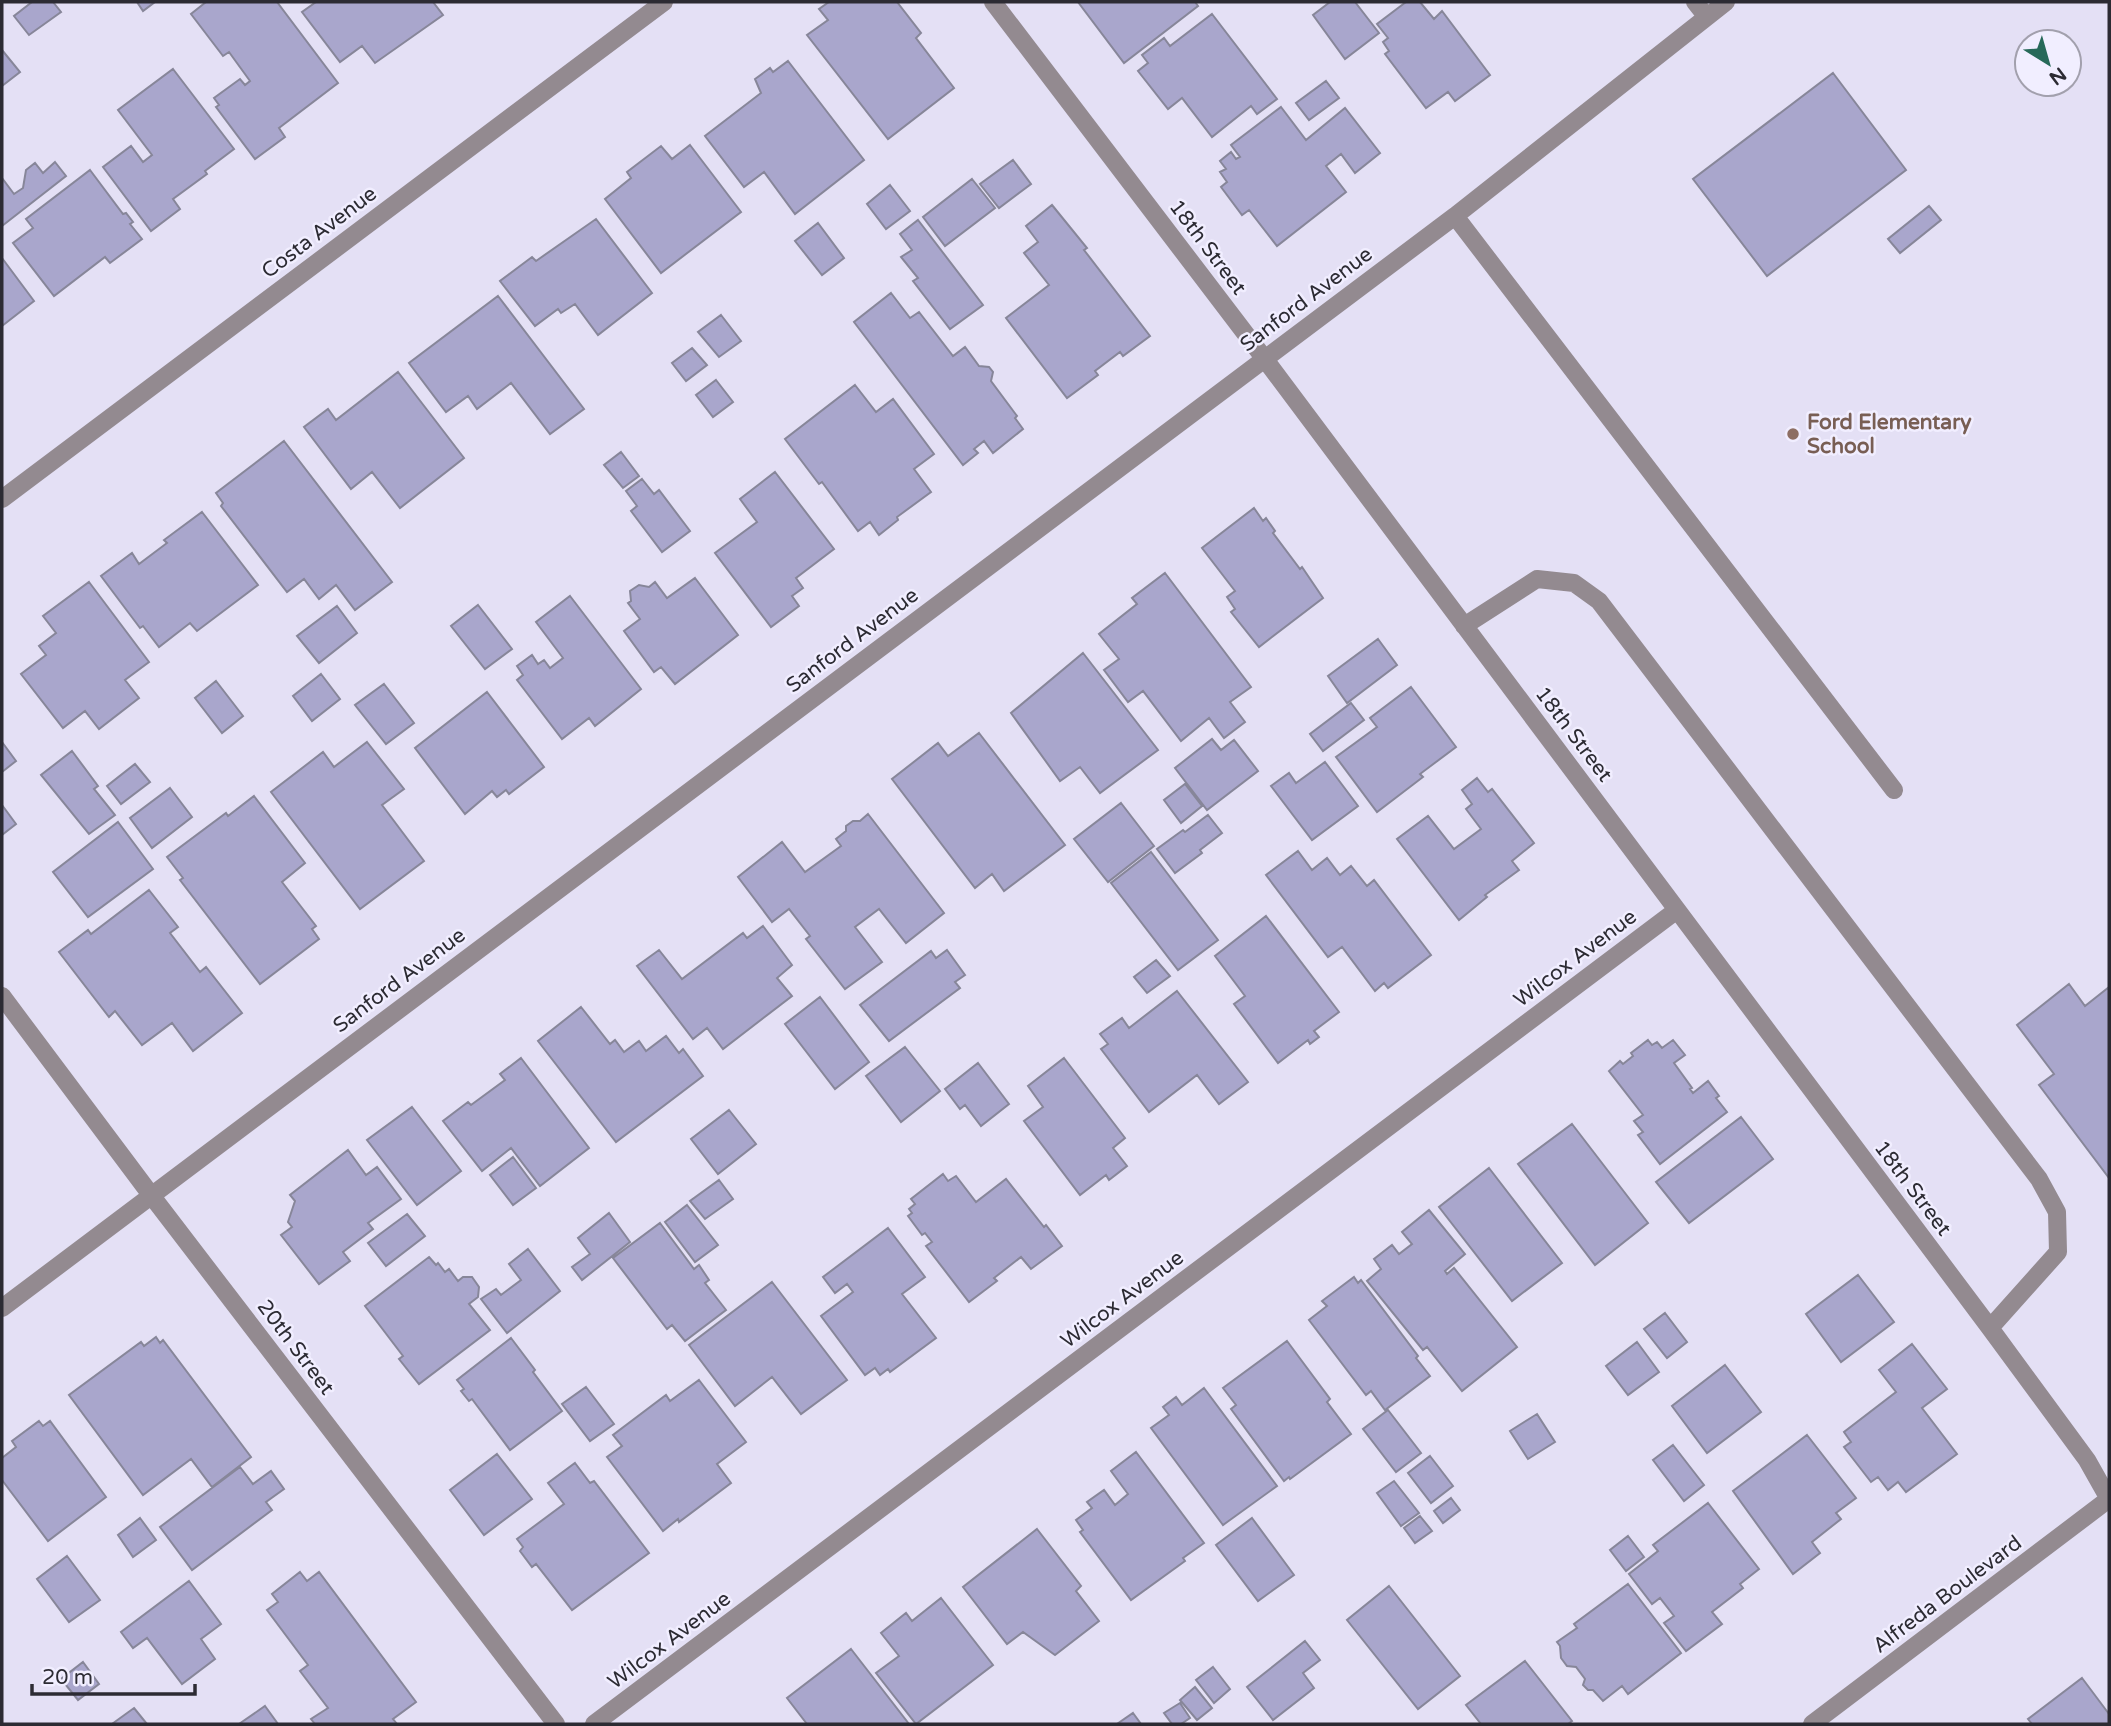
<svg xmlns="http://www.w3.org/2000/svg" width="2111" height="1726" font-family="'Varela Round',sans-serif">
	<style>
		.building { fill: #a9a6cc; stroke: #878699; stroke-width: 2 }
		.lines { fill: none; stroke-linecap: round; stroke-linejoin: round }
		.minor { stroke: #938a90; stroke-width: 18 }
		.education-dot { fill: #8d6e63; stroke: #f1eeff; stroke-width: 2.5 }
		.labels { text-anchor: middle; stroke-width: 5; stroke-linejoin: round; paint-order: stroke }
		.street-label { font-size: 21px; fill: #2c2b33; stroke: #f1eeff }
		.education-label { font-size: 21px; font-weight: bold; fill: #785e54; stroke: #f1eeff; text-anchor: start }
	</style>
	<rect width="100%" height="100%" fill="#e4e0f5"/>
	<!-- building -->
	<path class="building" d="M 32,2 L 53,2 L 61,12 L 29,35 L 14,16 Z
		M 137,2 L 155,2 L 143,11 Z
		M 206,2 L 277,2 L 338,83 L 279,128 L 285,137 L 255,159 L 216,107 L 219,105 L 214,98 L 240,79 L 245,85 L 250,81 L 229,52 L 223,56 L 191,14 Z
		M 316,2 L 433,2 L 443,15 L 375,63 L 362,46 L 340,62 L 302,12 Z
		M 829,2 L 897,2 L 921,33 L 916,38 L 954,88 L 888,139 L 807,35 L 828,20 L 819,9 Z
		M 1078,2 L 1195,2 L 1198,6 L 1124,63 Z
		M 1330,2 L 1355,2 L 1379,33 L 1345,59 L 1313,15 Z
		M 1406,2 L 1420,2 L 1434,19 L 1442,11 L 1490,75 L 1455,101 L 1448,92 L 1426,108 L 1385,54 L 1389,51 L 1383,42 L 1388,38 L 1377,24 Z
		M 1212,14 L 1277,99 L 1257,114 L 1251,106 L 1212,137 L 1182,98 L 1168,109 L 1138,71 L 1148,63 L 1142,55 L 1164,38 L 1170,46 Z
		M 2,50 L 20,72 L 2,86 Z
		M 788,61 L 864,160 L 795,214 L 764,172 L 744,187 L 705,136 L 761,93 L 755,79 L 770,68 L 773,72 Z
		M 173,69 L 234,149 L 205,171 L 207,174 L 173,199 L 180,209 L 151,231 L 103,167 L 131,146 L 143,162 L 152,155 L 118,110 Z
		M 1833,73 L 1906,170 L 1767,276 L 1693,179 Z
		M 1326,81 L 1339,98 L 1309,120 L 1296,103 Z
		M 1281,107 L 1306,140 L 1345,108 L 1380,153 L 1355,173 L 1341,154 L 1326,166 L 1346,192 L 1277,246 L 1249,210 L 1242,215 L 1221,187 L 1227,182 L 1220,172 L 1226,169 L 1220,161 L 1231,152 L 1236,159 L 1240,157 L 1231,145 Z
		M 690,145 L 741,212 L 661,273 L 605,199 L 631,178 L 627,172 L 661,146 L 672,159 Z
		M 1013,160 L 1031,184 L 999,208 L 980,184 Z
		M 55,162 L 66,176 L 2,226 L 2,178 L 14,194 L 23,188 L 26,170 L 35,163 L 43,173 Z
		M 90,170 L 123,214 L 126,213 L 133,222 L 130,224 L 142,239 L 110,263 L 105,257 L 54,296 L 13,243 L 33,228 L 26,219 Z
		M 972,179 L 995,208 L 945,246 L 923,217 Z
		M 890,185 L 910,211 L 886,229 L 867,204 Z
		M 1052,205 L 1087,248 L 1084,250 L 1150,336 L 1123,356 L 1120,352 L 1095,371 L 1098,375 L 1067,398 L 1006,318 L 1049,285 L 1024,253 L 1038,242 L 1026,226 Z
		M 1929,206 L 1941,220 L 1900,253 L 1888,239 Z
		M 596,219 L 652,293 L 598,335 L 575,304 L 561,313 L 558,309 L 535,326 L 500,281 L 532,257 L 536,261 Z
		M 918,220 L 983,305 L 950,329 L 913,281 L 918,278 L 901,257 L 912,250 L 900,234 Z
		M 818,223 L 844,258 L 822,275 L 795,241 Z
		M 2,258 L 34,301 L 2,326 Z
		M 891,293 L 910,318 L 919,312 L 953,356 L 965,347 L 979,366 L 989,367 L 993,372 L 991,381 L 1017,416 L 1015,418 L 1023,429 L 993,453 L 984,441 L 974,449 L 978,453 L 963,465 L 854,322 Z
		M 498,296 L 584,409 L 550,434 L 511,383 L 477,409 L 468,396 L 446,412 L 409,363 Z
		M 721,315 L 741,341 L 719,357 L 698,332 Z
		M 692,348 L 707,365 L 686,381 L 672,363 Z
		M 398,372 L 464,458 L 400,508 L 372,472 L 351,489 L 304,427 L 328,409 L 336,420 Z
		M 716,380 L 733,402 L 713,417 L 696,395 Z
		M 855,385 L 876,412 L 893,399 L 934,454 L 914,469 L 931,492 L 897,517 L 898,520 L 879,535 L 870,522 L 858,531 L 822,482 L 819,484 L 785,439 Z
		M 284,441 L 392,582 L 355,610 L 336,585 L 319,599 L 304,579 L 287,592 L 221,506 L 223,503 L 216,493 Z
		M 621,452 L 639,476 L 623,488 L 604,465 Z
		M 775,472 L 834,549 L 796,578 L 803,588 L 792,596 L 799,606 L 771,627 L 715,553 L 757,522 L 740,499 Z
		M 642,479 L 654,494 L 659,490 L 690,531 L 662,552 L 631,511 L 637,506 L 626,491 Z
		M 1254,508 L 1263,521 L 1266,518 L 1275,531 L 1273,533 L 1300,569 L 1302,567 L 1323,598 L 1259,647 L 1231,612 L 1235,609 L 1227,597 L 1235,591 L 1202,548 Z
		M 202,512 L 258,585 L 197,631 L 190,623 L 159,647 L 143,626 L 140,628 L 101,576 L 132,553 L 139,564 L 167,543 L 164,540 Z
		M 1165,573 L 1251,687 L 1230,702 L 1245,722 L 1224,738 L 1209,718 L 1181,741 L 1143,691 L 1128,702 L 1104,670 L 1119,659 L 1099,634 L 1137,604 L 1132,598 Z
		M 695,578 L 738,635 L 675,684 L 661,667 L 654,672 L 624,631 L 640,619 L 628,603 L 631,601 L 630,591 L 639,585 L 649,587 L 655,582 L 667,598 Z
		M 89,582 L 149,662 L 125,680 L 139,698 L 99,729 L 85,711 L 63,728 L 21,674 L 46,655 L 39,646 L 56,633 L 43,616 Z
		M 570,596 L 641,689 L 595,726 L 589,718 L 562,739 L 517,680 L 523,675 L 517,666 L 532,655 L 538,664 L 544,660 L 550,668 L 563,658 L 536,622 Z
		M 478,605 L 512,649 L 485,669 L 451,626 Z
		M 337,606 L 357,633 L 319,663 L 297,636 Z
		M 1378,639 L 1397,665 L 1347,703 L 1328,676 Z
		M 1083,653 L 1158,750 L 1100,793 L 1080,767 L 1060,781 L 1011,713 Z
		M 321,674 L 340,699 L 312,721 L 293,696 Z
		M 216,681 L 243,716 L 222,733 L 195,698 Z
		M 384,684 L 414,723 L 386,744 L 355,705 Z
		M 1411,687 L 1456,747 L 1420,774 L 1423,777 L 1377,812 L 1336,757 L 1377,727 L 1370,718 Z
		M 487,692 L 544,767 L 509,794 L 506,790 L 497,797 L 492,791 L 465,814 L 415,748 Z
		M 1351,703 L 1364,720 L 1323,751 L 1310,734 Z
		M 979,733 L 1065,845 L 1004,891 L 992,874 L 975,888 L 892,779 L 938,743 L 948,756 Z
		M 1212,739 L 1221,750 L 1234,740 L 1258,771 L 1207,810 L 1175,768 Z
		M 2,742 L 16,761 L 2,772 Z
		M 367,742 L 404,789 L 382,805 L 424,861 L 360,909 L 271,792 L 323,752 L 334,767 Z
		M 72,751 L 98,786 L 94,789 L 115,815 L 89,834 L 41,775 Z
		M 1325,762 L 1358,806 L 1312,840 L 1271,786 L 1289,773 L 1296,783 Z
		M 135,764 L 150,782 L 121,804 L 107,786 Z
		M 1477,778 L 1488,792 L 1492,789 L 1534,843 L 1512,861 L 1519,870 L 1485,895 L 1487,897 L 1459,920 L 1397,839 L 1428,816 L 1454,849 L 1481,829 L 1466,809 L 1472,804 L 1462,790 Z
		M 1185,784 L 1202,806 L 1181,823 L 1164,800 Z
		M 170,788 L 192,817 L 152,848 L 130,818 Z
		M 254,796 L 305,863 L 282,882 L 316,926 L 312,929 L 319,939 L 260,984 L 180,880 L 183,878 L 167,857 L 226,813 L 228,816 Z
		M 1121,803 L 1154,846 L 1108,882 L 1074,839 Z
		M 2,805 L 16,824 L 2,835 Z
		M 868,814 L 944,913 L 906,943 L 879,909 L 855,927 L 882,962 L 845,989 L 806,939 L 810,936 L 789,909 L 772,922 L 738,877 L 782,842 L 805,872 L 841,846 L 836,839 L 846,831 L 846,826 L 853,821 L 860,821 Z
		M 1208,815 L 1222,833 L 1200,850 L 1202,853 L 1175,873 L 1157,849 L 1183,830 L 1185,832 Z
		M 118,822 L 153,869 L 88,917 L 53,872 Z
		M 1298,851 L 1312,870 L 1327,858 L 1340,875 L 1351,866 L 1367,886 L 1374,880 L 1431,955 L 1388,988 L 1384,983 L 1375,991 L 1342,947 L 1328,957 L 1266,875 Z
		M 1151,852 L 1218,940 L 1178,970 L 1111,883 Z
		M 149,890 L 178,927 L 170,933 L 200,972 L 206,967 L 242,1013 L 193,1051 L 172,1023 L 142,1045 L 115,1011 L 109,1017 L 59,952 L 88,930 L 91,934 Z
		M 1266,916 L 1339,1012 L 1314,1031 L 1319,1037 L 1310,1044 L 1308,1040 L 1278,1063 L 1234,1004 L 1245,996 L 1215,956 Z
		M 763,926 L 792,965 L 777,978 L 792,996 L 723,1049 L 707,1028 L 693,1039 L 637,966 L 659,950 L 682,979 L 743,933 L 747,938 Z
		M 947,950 L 965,975 L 955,982 L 960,988 L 889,1041 L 860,1005 L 931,951 L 936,958 Z
		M 1156,960 L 1170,976 L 1147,993 L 1134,977 Z
		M 2069,984 L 2085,1006 L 2109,987 L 2109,1178 L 2039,1085 L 2054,1074 L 2017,1025 Z
		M 1177,991 L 1248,1082 L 1219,1104 L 1197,1075 L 1149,1112 L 1101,1049 L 1108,1044 L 1100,1034 L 1122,1018 L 1129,1028 Z
		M 820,997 L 869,1062 L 835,1089 L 785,1024 Z
		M 581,1007 L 610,1044 L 615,1040 L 624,1052 L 639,1041 L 646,1051 L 666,1036 L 679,1053 L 683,1049 L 703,1076 L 616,1142 L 538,1041 Z
		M 1648,1040 L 1652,1045 L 1657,1042 L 1662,1048 L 1673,1040 L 1685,1055 L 1674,1063 L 1692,1088 L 1690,1089 L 1693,1093 L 1708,1081 L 1719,1096 L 1716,1098 L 1727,1112 L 1660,1164 L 1638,1135 L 1643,1132 L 1634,1121 L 1643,1115 L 1609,1071 L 1620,1061 L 1623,1064 L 1633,1056 L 1631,1053 Z
		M 905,1047 L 940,1091 L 901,1122 L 866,1076 Z
		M 521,1058 L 589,1148 L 540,1186 L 511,1148 L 482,1171 L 443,1121 L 468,1102 L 471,1105 L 505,1080 L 500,1074 Z
		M 1064,1058 L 1125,1138 L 1113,1148 L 1127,1166 L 1109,1180 L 1106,1175 L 1080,1195 L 1024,1121 L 1043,1107 L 1028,1086 Z
		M 978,1063 L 1009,1104 L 981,1126 L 965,1105 L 960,1109 L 945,1089 Z
		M 412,1107 L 461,1171 L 417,1205 L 367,1140 Z
		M 729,1110 L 756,1144 L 718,1174 L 691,1139 Z
		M 1741,1117 L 1773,1159 L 1689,1223 L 1656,1182 Z
		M 1572,1124 L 1648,1223 L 1595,1265 L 1518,1164 Z
		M 348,1150 L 366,1175 L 377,1167 L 401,1199 L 368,1223 L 373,1229 L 343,1252 L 350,1261 L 319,1284 L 281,1235 L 292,1227 L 288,1222 L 295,1201 L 290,1195 Z
		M 513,1157 L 536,1188 L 513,1205 L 490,1175 Z
		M 1489,1168 L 1562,1263 L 1512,1301 L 1439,1207 Z
		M 943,1174 L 948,1181 L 956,1176 L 976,1202 L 1006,1179 L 1044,1227 L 1046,1225 L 1062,1246 L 1031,1269 L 1021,1257 L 994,1278 L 997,1281 L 969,1302 L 926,1246 L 932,1242 L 925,1233 L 922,1235 L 908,1216 L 912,1213 L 909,1209 L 915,1204 L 911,1199 Z
		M 719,1180 L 733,1199 L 705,1219 L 690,1201 Z
		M 687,1205 L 718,1245 L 695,1262 L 665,1222 Z
		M 1429,1210 L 1465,1254 L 1445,1271 L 1447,1274 L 1454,1268 L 1517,1347 L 1462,1391 L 1427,1347 L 1423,1350 L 1367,1281 L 1381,1269 L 1374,1259 L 1392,1245 L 1399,1254 L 1412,1244 L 1402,1232 Z
		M 609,1213 L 630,1242 L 582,1280 L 572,1267 L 590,1254 L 578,1238 Z
		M 407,1214 L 425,1236 L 386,1266 L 368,1243 Z
		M 660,1223 L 694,1269 L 699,1265 L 709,1280 L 705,1283 L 726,1310 L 685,1341 L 672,1325 L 667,1329 L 613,1258 Z
		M 888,1228 L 925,1277 L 902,1294 L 936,1338 L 890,1372 L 888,1369 L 880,1375 L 875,1368 L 865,1375 L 821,1316 L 853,1292 L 847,1284 L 835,1293 L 823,1277 Z
		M 528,1249 L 560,1291 L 507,1333 L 481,1299 L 496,1289 L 501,1295 L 521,1280 L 509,1264 Z
		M 429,1257 L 436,1265 L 438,1263 L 445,1272 L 449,1269 L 458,1281 L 463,1277 L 472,1277 L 479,1287 L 478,1297 L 469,1304 L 490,1330 L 419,1384 L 399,1359 L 403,1356 L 365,1306 Z
		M 1858,1275 L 1894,1322 L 1841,1362 L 1806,1314 Z
		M 1354,1277 L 1358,1283 L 1361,1280 L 1418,1356 L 1416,1358 L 1430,1376 L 1385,1410 L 1371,1391 L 1366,1395 L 1309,1320 L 1327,1306 L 1322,1301 Z
		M 772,1282 L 847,1380 L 801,1414 L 772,1377 L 735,1406 L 689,1345 Z
		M 1665,1313 L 1687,1342 L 1667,1358 L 1644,1329 Z
		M 156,1337 L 160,1343 L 163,1340 L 251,1457 L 212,1487 L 191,1459 L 143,1495 L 69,1395 L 141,1342 L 144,1346 Z
		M 511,1338 L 535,1370 L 533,1372 L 562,1411 L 510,1450 L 472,1399 L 469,1401 L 461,1391 L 464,1389 L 457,1380 Z
		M 1287,1341 L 1330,1399 L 1327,1402 L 1351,1434 L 1290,1479 L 1289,1477 L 1284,1481 L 1231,1409 L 1236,1405 L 1223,1388 Z
		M 1637,1342 L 1659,1372 L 1628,1395 L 1606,1366 Z
		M 1912,1344 L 1947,1389 L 1922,1408 L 1957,1454 L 1906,1492 L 1898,1482 L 1888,1490 L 1878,1477 L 1871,1482 L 1844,1447 L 1851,1442 L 1844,1432 L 1896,1392 L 1879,1370 Z
		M 1725,1365 L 1761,1412 L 1707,1453 L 1672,1406 Z
		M 699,1380 L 746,1442 L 717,1464 L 731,1483 L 679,1522 L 678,1519 L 663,1531 L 607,1457 L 622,1446 L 613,1435 L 666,1395 L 670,1401 Z
		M 586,1387 L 614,1424 L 590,1441 L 562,1404 Z
		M 1204,1388 L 1277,1486 L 1223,1525 L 1151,1428 L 1169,1415 L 1163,1407 L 1176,1397 L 1182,1405 Z
		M 1388,1410 L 1421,1453 L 1396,1472 L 1363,1429 Z
		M 1537,1414 L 1555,1442 L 1528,1459 L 1510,1431 Z
		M 39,1421 L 43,1426 L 50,1421 L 106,1497 L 48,1541 L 2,1480 L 2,1458 L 16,1447 L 12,1441 Z
		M 1807,1435 L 1856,1498 L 1836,1513 L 1841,1519 L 1812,1542 L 1820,1553 L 1793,1574 L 1733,1491 Z
		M 1673,1445 L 1704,1485 L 1684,1501 L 1653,1460 Z
		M 1136,1452 L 1204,1543 L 1183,1558 L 1185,1561 L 1131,1600 L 1080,1532 L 1083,1530 L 1076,1520 L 1092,1508 L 1087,1502 L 1104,1490 L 1115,1505 L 1128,1494 L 1111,1471 Z
		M 497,1454 L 532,1499 L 484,1535 L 450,1490 Z
		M 1430,1456 L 1453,1486 L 1431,1503 L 1408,1473 Z
		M 575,1463 L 590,1483 L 594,1481 L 649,1553 L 572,1610 L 536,1564 L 532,1567 L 520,1551 L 523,1547 L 517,1539 L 564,1504 L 548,1483 Z
		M 240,1467 L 253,1484 L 271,1471 L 284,1489 L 266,1502 L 272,1510 L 192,1570 L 160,1527 Z
		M 1394,1481 L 1419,1513 L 1401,1526 L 1377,1493 Z
		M 1451,1498 L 1460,1510 L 1443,1523 L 1434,1511 Z
		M 1708,1503 L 1759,1569 L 1740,1584 L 1743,1588 L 1712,1612 L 1722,1624 L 1686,1651 L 1664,1623 L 1674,1616 L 1660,1598 L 1652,1604 L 1629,1574 L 1658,1551 L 1653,1545 Z
		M 1420,1516 L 1432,1531 L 1415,1543 L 1404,1528 Z
		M 140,1518 L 156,1540 L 133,1557 L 118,1535 Z
		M 1252,1518 L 1294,1575 L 1258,1601 L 1216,1545 Z
		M 1037,1529 L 1081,1586 L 1076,1591 L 1099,1621 L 1055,1655 L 1023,1632 L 1007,1644 L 963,1587 Z
		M 1628,1536 L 1644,1557 L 1626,1571 L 1610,1550 Z
		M 67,1556 L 100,1600 L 69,1622 L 37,1579 Z
		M 300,1572 L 307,1581 L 319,1572 L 416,1702 L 393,1719 L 397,1724 L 315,1724 L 311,1719 L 328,1708 L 300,1671 L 308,1665 L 267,1610 L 278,1602 L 272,1594 Z
		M 189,1581 L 221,1624 L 201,1639 L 215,1659 L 182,1684 L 147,1638 L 133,1648 L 121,1632 Z
		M 1628,1584 L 1681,1653 L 1628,1694 L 1622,1686 L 1603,1701 L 1593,1690 L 1588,1690 L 1583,1685 L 1585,1679 L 1576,1667 L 1567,1666 L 1561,1658 L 1560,1646 L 1557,1642 L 1577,1628 L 1574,1624 Z
		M 1389,1586 L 1460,1676 L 1418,1709 L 1347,1620 Z
		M 941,1598 L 993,1665 L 916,1724 L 876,1673 L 899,1656 L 881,1633 L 906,1613 L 912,1621 Z
		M 1305,1641 L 1320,1660 L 1303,1673 L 1314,1688 L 1273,1720 L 1247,1687 Z
		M 851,1649 L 909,1724 L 807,1724 L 787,1698 Z
		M 1525,1661 L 1572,1721 L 1568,1724 L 1481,1724 L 1466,1705 Z
		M 83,1662 L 99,1684 L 78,1700 L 61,1679 Z
		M 1213,1667 L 1230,1689 L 1214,1703 L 1196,1680 Z
		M 2082,1678 L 2109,1714 L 2109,1724 L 2032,1724 L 2028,1719 Z
		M 1195,1687 L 1212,1708 L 1197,1720 L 1180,1700 Z
		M 1180,1703 L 1190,1718 L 1181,1724 L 1172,1724 L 1164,1713 Z
		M 265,1706 L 278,1724 L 239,1724 Z
		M 134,1708 L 147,1724 L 112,1724 Z
		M 1133,1713 L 1141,1724 L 1117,1724 Z"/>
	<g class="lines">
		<!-- minor -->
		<path class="minor" d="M 993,2 L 1264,358 L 1990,1328 L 2087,1460 L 2109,1499 L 1812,1724
			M 1695,2 L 1706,16
			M 1455,216 L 1894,790
			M 2,499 L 664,2
			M 1464,626 L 1537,579 L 1574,583 L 1599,601 L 2039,1179 L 2057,1212 L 2058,1252 L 1990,1328
			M 2,996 L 151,1195 L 556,1724
			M 2,1308 L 1455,216 L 1726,2
			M 594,1724 L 1677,910"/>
	</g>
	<!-- markers -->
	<circle class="education-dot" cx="1793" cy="434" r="7"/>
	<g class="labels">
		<!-- street labels -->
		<g class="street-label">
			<text transform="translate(319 232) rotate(-37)" y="7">Costa Avenue</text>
			<text transform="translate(1208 247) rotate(53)" y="7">18th Street</text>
			<text transform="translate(1306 299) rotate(-37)" y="7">Sanford Avenue</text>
			<text transform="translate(852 640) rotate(-37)" y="7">Sanford Avenue</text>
			<text transform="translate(1574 734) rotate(53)" y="7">18th Street</text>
			<text transform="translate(1575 958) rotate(-37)" y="7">Wilcox Avenue</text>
			<text transform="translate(399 980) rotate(-37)" y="7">Sanford Avenue</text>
			<text transform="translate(1913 1188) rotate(53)" y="7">18th Street</text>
			<text transform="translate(1122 1299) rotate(-37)" y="7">Wilcox Avenue</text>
			<text transform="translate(296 1347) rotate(53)" y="7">20th Street</text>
			<text transform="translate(1947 1594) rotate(-37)" y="7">Alfreda Boulevard</text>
			<text transform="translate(669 1640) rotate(-37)" y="7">Wilcox Avenue</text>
		</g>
		<!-- education labels -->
		<g class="education-label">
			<text x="1807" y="429">Ford Elementary<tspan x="1807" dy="24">School</tspan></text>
		</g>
	</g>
	<!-- border -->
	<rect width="2111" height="1726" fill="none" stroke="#2c2b33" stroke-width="7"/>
	<!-- north arrow -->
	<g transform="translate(2048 63) rotate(143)"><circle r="33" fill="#f1eeff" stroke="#a2a0ad" stroke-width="2"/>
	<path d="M0-5L12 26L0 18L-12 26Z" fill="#276959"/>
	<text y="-10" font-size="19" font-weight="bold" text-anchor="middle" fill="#2c2b33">N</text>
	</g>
	<!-- scale -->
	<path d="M32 1684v10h163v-10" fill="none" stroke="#2c2b33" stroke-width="3.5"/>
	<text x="42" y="1684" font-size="21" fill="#2c2b33" stroke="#f1eeff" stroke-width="5" paint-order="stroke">20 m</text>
</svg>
